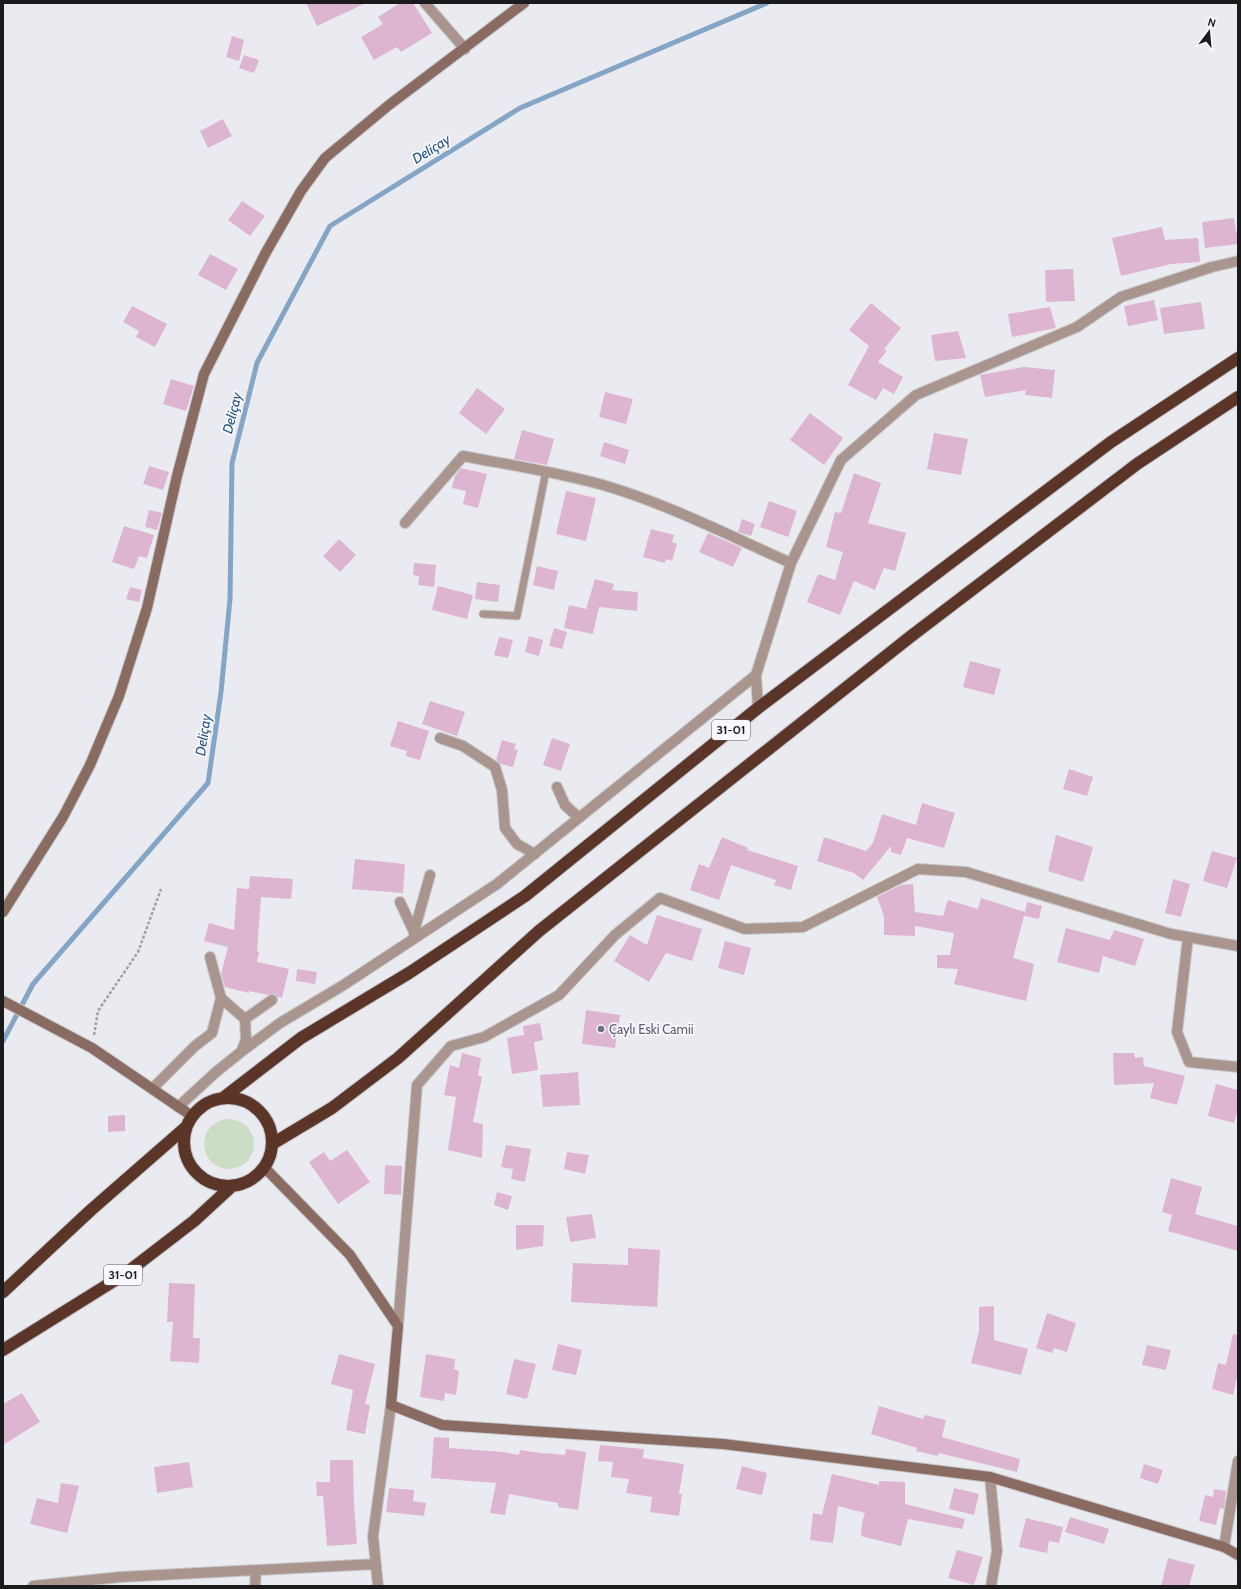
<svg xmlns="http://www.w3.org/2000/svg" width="1241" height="1589" font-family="Cabin,sans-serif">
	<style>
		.green { fill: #ccddc5 }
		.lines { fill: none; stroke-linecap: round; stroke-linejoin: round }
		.stream { stroke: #85a5c6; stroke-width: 5 }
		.building { fill: #ddb5d1 }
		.lane-casing { stroke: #c5c6ca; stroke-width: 9 }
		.street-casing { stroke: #c5c6ca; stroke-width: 12 }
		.secondary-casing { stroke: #c5c6ca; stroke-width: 12 }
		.highway-casing { stroke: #c5c6ca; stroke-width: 14 }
		.path { stroke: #9fa0a4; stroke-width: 2.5; stroke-dasharray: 3 2; stroke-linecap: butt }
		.lane { stroke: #aa958e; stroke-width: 7 }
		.street { stroke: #aa958e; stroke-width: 10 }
		.secondary { stroke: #896b62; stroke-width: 10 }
		.highway { stroke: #5c3529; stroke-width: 12 }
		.worship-dot { fill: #6b7280; stroke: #f8f8fe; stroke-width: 1.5 }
		.labels { text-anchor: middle; stroke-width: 3.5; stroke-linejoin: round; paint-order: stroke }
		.shield { fill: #f8f8fe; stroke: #5d5d60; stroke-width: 1 }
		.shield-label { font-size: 12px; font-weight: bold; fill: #1b1b1d }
		.worship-label { font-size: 13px; fill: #5b616d; stroke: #f8f8fe; text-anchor: start }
		.water-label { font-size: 14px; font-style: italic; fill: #235480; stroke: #f8f8fe }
	</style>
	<rect width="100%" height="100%" fill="#eaebf0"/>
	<!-- green -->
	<path class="green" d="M204 1144a25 25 0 1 1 50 0a25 25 0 1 1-50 0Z"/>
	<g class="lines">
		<!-- stream -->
		<path class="stream" d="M 3,1041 L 33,984 L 208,783 L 221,692 L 230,599 L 232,463 L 257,363 L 330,226 L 520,108 L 767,3"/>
	</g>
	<!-- building -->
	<path class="building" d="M 306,3 L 366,3 L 317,26 Z
		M 400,3 L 413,3 L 432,33 L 401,52 L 397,47 L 374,60 L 361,37 L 383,24 L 378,17 Z
		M 232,36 L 244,40 L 239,61 L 226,57 Z
		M 244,55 L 259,60 L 254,73 L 239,68 Z
		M 223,119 L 232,136 L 208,148 L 200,131 Z
		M 242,201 L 265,216 L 250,236 L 228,220 Z
		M 1234,218 L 1236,232 L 1238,232 L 1238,244 L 1205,248 L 1202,222 Z
		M 1162,227 L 1165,240 L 1198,238 L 1200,262 L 1171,264 L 1121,276 L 1112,238 Z
		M 210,254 L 238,269 L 226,290 L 198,275 Z
		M 1073,269 L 1075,301 L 1046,302 L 1045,270 Z
		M 1154,300 L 1158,320 L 1128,326 L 1124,306 Z
		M 1201,302 L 1205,329 L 1164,334 L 1160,308 Z
		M 871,303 L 901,328 L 884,349 L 887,351 L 878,362 L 903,377 L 894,394 L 883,388 L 876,400 L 848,385 L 869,346 L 849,330 Z
		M 132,306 L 167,324 L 155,347 L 136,337 L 139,331 L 123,322 Z
		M 1050,307 L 1056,328 L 1012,337 L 1008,314 Z
		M 958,331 L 966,358 L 935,361 L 931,335 Z
		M 1024,367 L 1055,370 L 1052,398 L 1025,395 L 1026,390 L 985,397 L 980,375 Z
		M 171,379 L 194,386 L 186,411 L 163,404 Z
		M 477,388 L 505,409 L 486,434 L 459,413 Z
		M 605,392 L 633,399 L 626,424 L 599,417 Z
		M 810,413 L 843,438 L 824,465 L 790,440 Z
		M 522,430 L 554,439 L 547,465 L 514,459 Z
		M 934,433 L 968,439 L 961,475 L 927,469 Z
		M 604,442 L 629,450 L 625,464 L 600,456 Z
		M 149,466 L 169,472 L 163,490 L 143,484 Z
		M 461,468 L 487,474 L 478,508 L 463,504 L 466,491 L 452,488 L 455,476 Z
		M 854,473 L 881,483 L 868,523 L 906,533 L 895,571 L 884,568 L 875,590 L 854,581 L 840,615 L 807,602 L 818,574 L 835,580 L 843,552 L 826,547 L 835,512 L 841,513 Z
		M 566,491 L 596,498 L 586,541 L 556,534 Z
		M 769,501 L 797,511 L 788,537 L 760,527 Z
		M 149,510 L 162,513 L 157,530 L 145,527 Z
		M 742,519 L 755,524 L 751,536 L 738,532 Z
		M 124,526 L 154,535 L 147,558 L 139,556 L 134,569 L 112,562 Z
		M 651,529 L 674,535 L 672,542 L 677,544 L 672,561 L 666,559 L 665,563 L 643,557 Z
		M 708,533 L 742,548 L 733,567 L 699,552 Z
		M 339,539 L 356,555 L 340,572 L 323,556 Z
		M 414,563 L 436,565 L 434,587 L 418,585 L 419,576 L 413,575 Z
		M 537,566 L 558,571 L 554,590 L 533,585 Z
		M 595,579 L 614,584 L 612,590 L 638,592 L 637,611 L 599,607 L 593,634 L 564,628 L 569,605 L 586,609 Z
		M 477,582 L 500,585 L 498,602 L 475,599 Z
		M 438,586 L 473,595 L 467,619 L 432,610 Z
		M 130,587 L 142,590 L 139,602 L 126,599 Z
		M 554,628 L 567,632 L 562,649 L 549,646 Z
		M 529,636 L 543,640 L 539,656 L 525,652 Z
		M 499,637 L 513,640 L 508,658 L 494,655 Z
		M 970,661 L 1001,669 L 994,695 L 963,687 Z
		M 430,701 L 465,712 L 457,736 L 422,724 Z
		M 398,721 L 429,731 L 420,760 L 406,756 L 407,751 L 390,746 Z
		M 552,738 L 570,744 L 561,771 L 543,765 Z
		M 502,740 L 516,744 L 514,749 L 518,750 L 513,767 L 501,764 L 496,760 Z
		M 1069,769 L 1093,777 L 1087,796 L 1063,789 Z
		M 922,803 L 955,813 L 944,848 L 907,838 L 901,855 L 891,852 L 891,846 L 863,880 L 854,873 L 817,861 L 824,837 L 866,851 L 873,843 L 882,814 L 916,825 Z
		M 1056,835 L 1093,847 L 1083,882 L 1048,871 Z
		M 722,837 L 748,848 L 747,850 L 798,866 L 791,890 L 774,885 L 776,880 L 731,865 L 719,900 L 690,890 L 699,864 L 709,868 Z
		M 1212,851 L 1237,858 L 1227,888 L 1203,881 Z
		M 355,859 L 405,864 L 403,893 L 352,889 Z
		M 250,876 L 293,879 L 291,899 L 261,897 L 257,951 L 259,952 L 257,962 L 289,969 L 282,998 L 278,997 L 274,994 L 268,995 L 249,991 L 249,993 L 225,987 L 221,974 L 228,947 L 204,941 L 209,923 L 234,930 L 237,888 L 249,889 Z
		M 1173,879 L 1190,884 L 1181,917 L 1165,913 Z
		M 913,884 L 915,912 L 943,916 L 948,900 L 978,909 L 981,898 L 1025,912 L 1027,902 L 1042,906 L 1039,919 L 1024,916 L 1013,958 L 1034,964 L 1026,1001 L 954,984 L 958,969 L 937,968 L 937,955 L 950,955 L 954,933 L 915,926 L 915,936 L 884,935 L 884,916 L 877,897 L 901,885 Z
		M 657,915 L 702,929 L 692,961 L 666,953 L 649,982 L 614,961 L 630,935 L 647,945 Z
		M 1066,928 L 1110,940 L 1114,930 L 1144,939 L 1135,966 L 1103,956 L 1099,973 L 1057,962 Z
		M 725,941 L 751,948 L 744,975 L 718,968 Z
		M 297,969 L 317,972 L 315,984 L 296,981 Z
		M 586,1010 L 620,1015 L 615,1048 L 582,1044 Z
		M 540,1023 L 543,1040 L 534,1042 L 538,1070 L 512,1074 L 507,1038 L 524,1035 L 523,1026 Z
		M 462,1053 L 481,1058 L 478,1075 L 482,1077 L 473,1122 L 483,1124 L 482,1158 L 448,1150 L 456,1097 L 444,1095 L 450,1065 L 459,1068 Z
		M 1113,1053 L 1134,1053 L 1135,1058 L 1143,1057 L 1144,1066 L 1185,1076 L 1177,1105 L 1150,1098 L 1154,1083 L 1114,1085 Z
		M 578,1072 L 580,1105 L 543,1107 L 540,1075 Z
		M 1216,1084 L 1238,1090 L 1238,1108 L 1234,1123 L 1208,1116 Z
		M 125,1115 L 125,1131 L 108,1132 L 108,1116 Z
		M 506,1145 L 531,1149 L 525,1182 L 511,1179 L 513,1169 L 501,1167 Z
		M 347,1150 L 370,1182 L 338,1204 L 309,1162 L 324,1152 L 330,1161 Z
		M 567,1152 L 589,1155 L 585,1174 L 564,1169 Z
		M 385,1165 L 402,1166 L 401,1195 L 384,1194 Z
		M 1171,1178 L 1202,1187 L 1195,1214 L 1238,1226 L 1238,1251 L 1168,1231 L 1172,1215 L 1162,1212 Z
		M 497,1192 L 512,1196 L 508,1210 L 494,1205 Z
		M 592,1214 L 596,1238 L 570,1242 L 566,1217 Z
		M 516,1225 L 544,1225 L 543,1246 L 516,1250 Z
		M 628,1248 L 660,1250 L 657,1307 L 571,1302 L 573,1263 L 628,1265 Z
		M 169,1283 L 195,1284 L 193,1338 L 200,1338 L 199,1363 L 170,1361 L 173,1322 L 167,1322 Z
		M 994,1306 L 994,1340 L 1028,1349 L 1021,1375 L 971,1363 L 979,1331 L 979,1307 Z
		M 1047,1313 L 1076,1323 L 1067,1352 L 1054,1348 L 1052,1353 L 1036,1348 Z
		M 1233,1334 L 1238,1335 L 1238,1373 L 1233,1395 L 1212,1389 L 1218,1363 L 1226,1365 Z
		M 558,1344 L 582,1350 L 576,1375 L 552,1370 Z
		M 1147,1345 L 1171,1350 L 1166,1370 L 1142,1365 Z
		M 339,1354 L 375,1364 L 365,1404 L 370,1405 L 365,1434 L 346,1430 L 353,1390 L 331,1384 Z
		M 426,1354 L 455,1359 L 454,1369 L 459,1371 L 456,1395 L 445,1393 L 444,1401 L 420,1397 Z
		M 514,1359 L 536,1364 L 527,1399 L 506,1394 Z
		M 22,1393 L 40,1422 L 3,1445 L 3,1404 Z
		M 879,1406 L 923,1419 L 924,1415 L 946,1420 L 942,1437 L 1020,1459 L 1017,1472 L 939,1453 L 938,1456 L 916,1451 L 917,1448 L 871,1434 Z
		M 434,1437 L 449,1438 L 449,1448 L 503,1452 L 519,1455 L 520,1450 L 547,1454 L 547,1453 L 565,1455 L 566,1449 L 586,1452 L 578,1510 L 558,1507 L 558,1503 L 509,1494 L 505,1515 L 490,1513 L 496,1483 L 431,1478 Z
		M 600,1445 L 644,1449 L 643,1458 L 684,1464 L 679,1494 L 682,1494 L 679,1516 L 650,1512 L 652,1497 L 626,1493 L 629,1479 L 611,1477 L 613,1462 L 598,1461 Z
		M 330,1460 L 353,1460 L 354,1504 L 357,1544 L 327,1546 L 323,1496 L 317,1496 L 316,1482 L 330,1482 Z
		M 189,1462 L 193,1487 L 157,1493 L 154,1467 Z
		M 1144,1464 L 1163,1470 L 1158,1484 L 1140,1478 Z
		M 742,1466 L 767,1473 L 762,1495 L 736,1489 Z
		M 832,1474 L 879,1485 L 879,1481 L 905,1482 L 905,1504 L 965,1519 L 962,1529 L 908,1519 L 901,1546 L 861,1536 L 862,1522 L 865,1513 L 838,1506 L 833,1543 L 810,1540 L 813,1513 L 822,1515 Z
		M 61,1483 L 79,1486 L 67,1533 L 30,1524 L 37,1498 L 58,1503 Z
		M 389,1488 L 414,1490 L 413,1501 L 426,1503 L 424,1516 L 386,1512 Z
		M 954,1488 L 979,1494 L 974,1515 L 949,1509 Z
		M 1214,1489 L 1226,1491 L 1224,1509 L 1220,1508 L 1216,1525 L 1199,1521 L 1205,1495 L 1213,1497 Z
		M 1070,1517 L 1109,1529 L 1104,1544 L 1065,1532 Z
		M 1026,1518 L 1063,1527 L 1059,1543 L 1049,1541 L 1047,1553 L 1019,1547 Z
		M 957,1550 L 983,1557 L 974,1585 L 948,1578 Z
		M 1168,1558 L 1195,1565 L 1189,1586 L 1161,1586 Z"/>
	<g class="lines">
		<!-- lane casing -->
		<g class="lane-casing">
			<path id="lane" d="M 483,614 L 517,616 L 546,471"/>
		</g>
		<!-- street casing -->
		<g class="street-casing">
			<path id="street" d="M 425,3 L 465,49
				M 405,523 L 463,456 C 510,465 557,472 603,485 C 668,504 730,536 791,563
				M 758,708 L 756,675 L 791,563 L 841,460 L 916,395 L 1077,327 L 1121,297 L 1212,267 L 1238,261
				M 440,738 L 463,746 L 495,767 L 502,790 L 505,828 L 517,844 L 535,854
				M 557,787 L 565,805 L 579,818
				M 400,902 L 414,932
				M 1188,937 L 1177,1032 L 1189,1062 L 1238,1067
				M 414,939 L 414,932 L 430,875
				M 221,998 L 245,1019 L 272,1000
				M 241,1052 L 280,1023 L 342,986 L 497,884 L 756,675
				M 152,1089 L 195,1046 L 212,1033 L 221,998 L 210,957
				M 178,1107 L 216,1072 L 241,1052 L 246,1040 L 245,1019
				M 398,1326 L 417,1085 L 451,1046 L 484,1037 L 559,995 L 615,935 L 660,898 L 745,929 L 803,927 L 918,869 L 966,872 L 1171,934 L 1238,946
				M 990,1477 L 997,1551 L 991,1586
				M 1224,1547 L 1238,1461
				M 33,1586 L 120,1577 L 376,1564
				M 255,1586 L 256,1570
				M 378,1586 L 373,1536 L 391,1405"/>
		</g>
		<!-- secondary casing -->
		<g class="secondary-casing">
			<path id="secondary" d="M 3,912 L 63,817 L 90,765 L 119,696 L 147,608 L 177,476 L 204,374 L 265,254 L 301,191 L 325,158 L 389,105 L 524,3
				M 3,1001 L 92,1048 L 192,1116
				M 264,1167 L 350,1255 L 398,1326 L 391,1405 L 442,1425 L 723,1444 L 990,1477 L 1224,1547 L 1238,1555"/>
		</g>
		<!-- highway casing -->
		<g class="highway-casing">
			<path id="highway" d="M 223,1098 L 301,1038 L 409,973 L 525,896 L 758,708 L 896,604 L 1111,442 L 1238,358
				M184 1142a44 44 0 1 1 88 0a44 44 0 1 1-88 0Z
				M 272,1144 L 332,1108 L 398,1058 L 539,931 L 910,637 L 1137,464 L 1238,397
				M 3,1292 L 91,1210 L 186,1127
				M 3,1350 L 125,1274 L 194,1221 L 232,1186"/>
		</g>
		<!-- path -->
		<path class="path" d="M 94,1035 L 98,1011 L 138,952 L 161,889"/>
		<!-- lane -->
		<use href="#lane" class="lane"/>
		<!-- street -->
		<use href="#street" class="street"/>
		<!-- secondary -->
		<use href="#secondary" class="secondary"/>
		<!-- highway -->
		<use href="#highway" class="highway"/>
	</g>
	<!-- markers -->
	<circle class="worship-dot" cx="601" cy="1029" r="4"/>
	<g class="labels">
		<!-- shield labels -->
		<g class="shield">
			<rect x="712" y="720" width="38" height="20" rx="3"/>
			<rect x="104" y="1265" width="38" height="20" rx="3"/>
		</g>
		<g class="shield-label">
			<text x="731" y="734">31-01</text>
			<text x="123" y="1279">31-01</text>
		</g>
		<!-- worship labels -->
		<g class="worship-label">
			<text x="609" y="1034">Çaylı Eski Camii</text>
		</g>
		<!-- water labels -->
		<g class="water-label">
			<text transform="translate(431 149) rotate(-32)" y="5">Deliçay</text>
			<text transform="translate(232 413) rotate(-76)" y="5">Deliçay</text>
			<text transform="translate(203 735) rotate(-82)" y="5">Deliçay</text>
		</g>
	</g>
	<!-- border -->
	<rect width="1241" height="1589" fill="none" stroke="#1b1b1d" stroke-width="8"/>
	<!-- north arrow -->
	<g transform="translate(1209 32) rotate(16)" stroke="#f8f8fe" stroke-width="3" paint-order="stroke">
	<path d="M0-3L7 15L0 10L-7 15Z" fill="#1b1b1d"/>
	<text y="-6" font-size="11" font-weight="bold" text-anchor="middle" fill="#1b1b1d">N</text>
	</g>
</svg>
